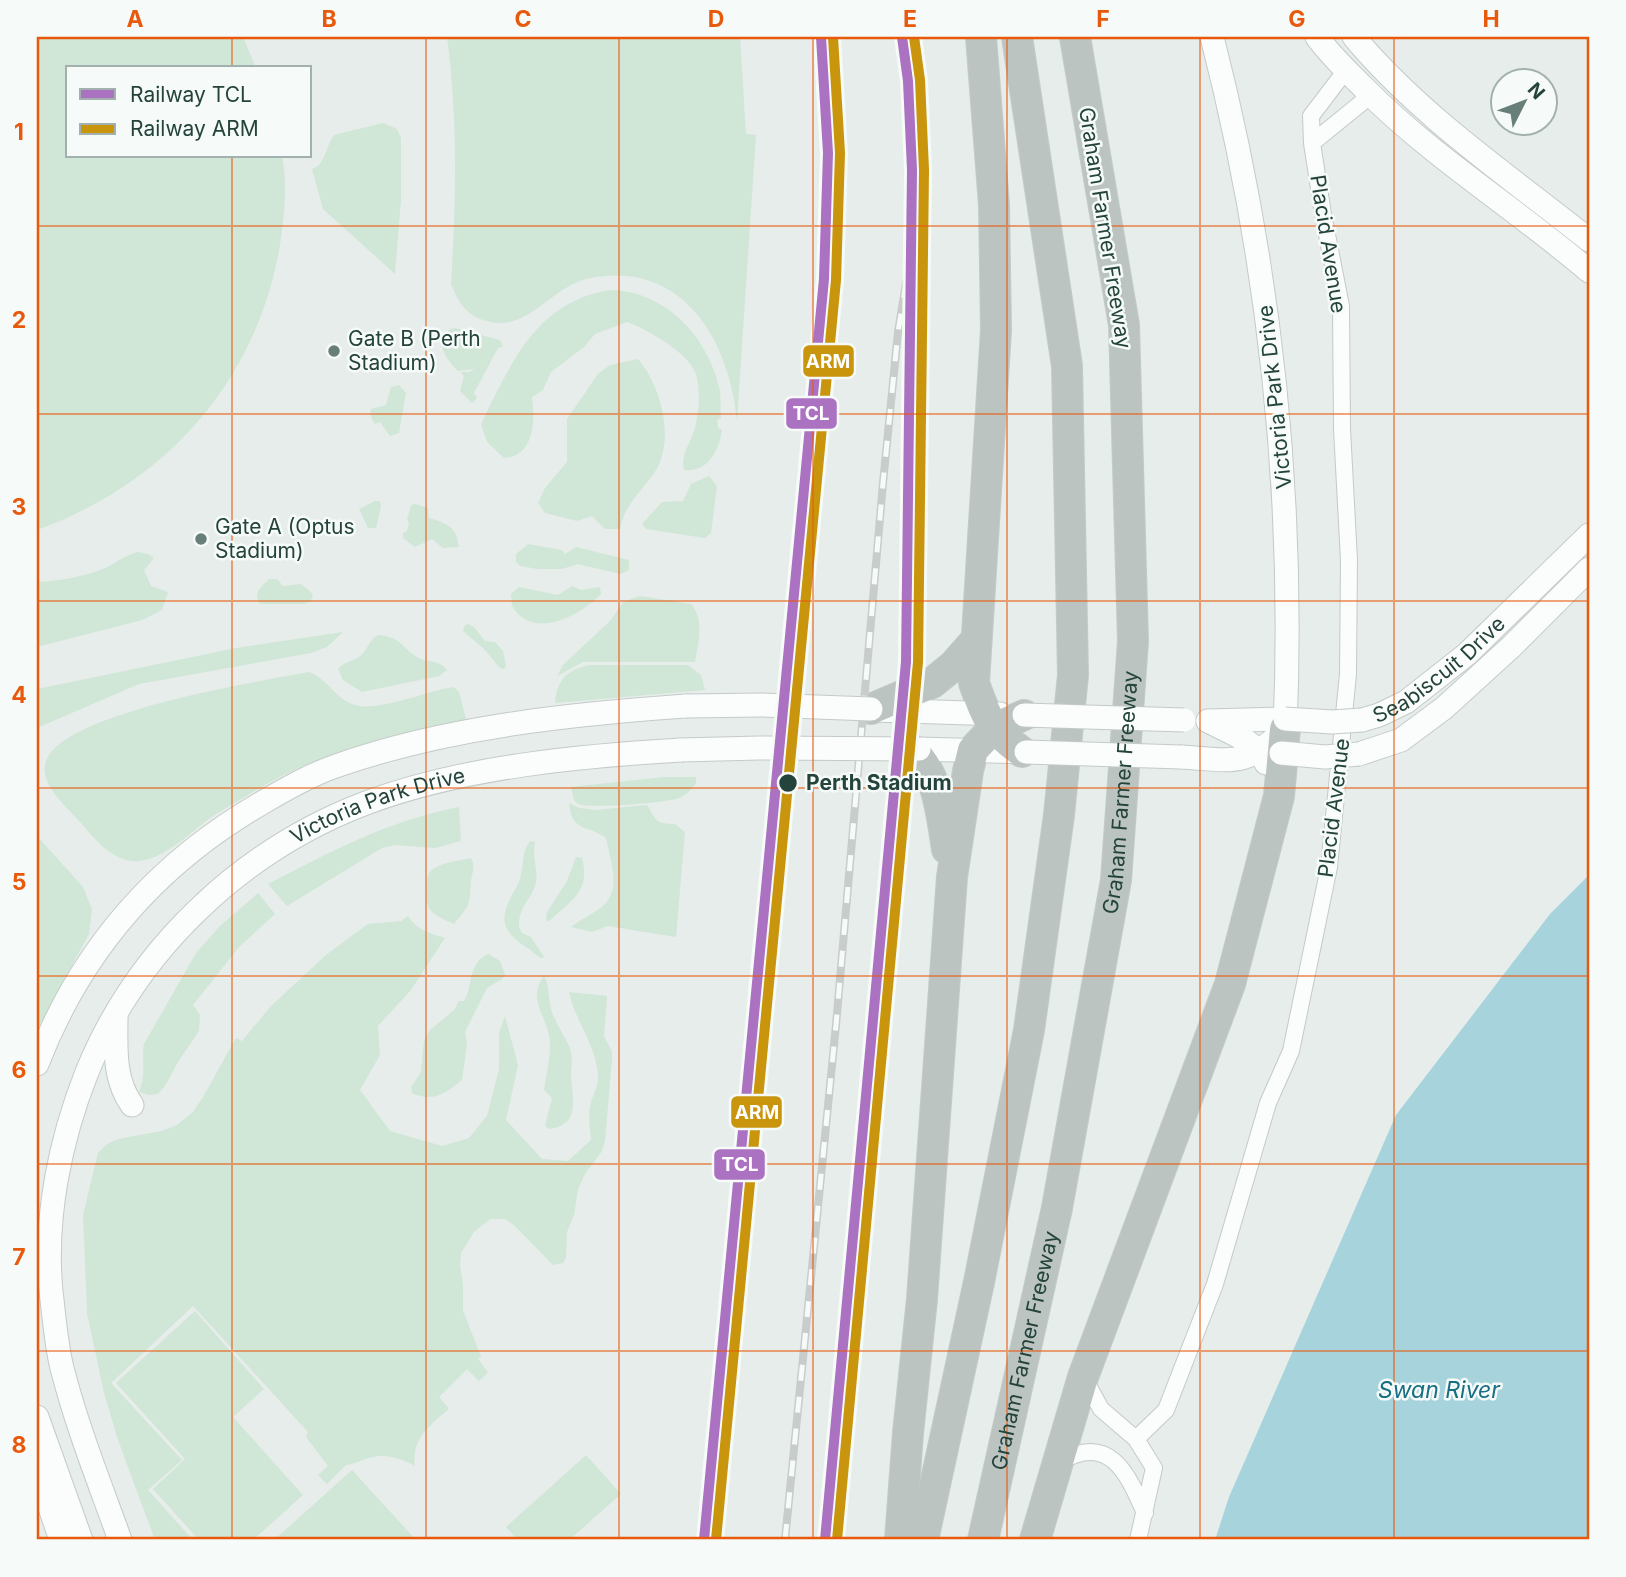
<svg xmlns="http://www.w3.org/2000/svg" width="1626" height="1577" font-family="Inter,sans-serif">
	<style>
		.green { fill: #d0e6d7 }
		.water { fill: #a7d3dd }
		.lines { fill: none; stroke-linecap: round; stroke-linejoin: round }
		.street-casing { stroke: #c4cac8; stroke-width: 18 }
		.secondary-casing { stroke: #c3cbc8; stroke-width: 25 }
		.highway-casing { stroke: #c2ccc9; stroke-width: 32 }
		.street { stroke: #fbfcfc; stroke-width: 16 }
		.secondary { stroke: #fbfcfc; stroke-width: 23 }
		.highway { stroke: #bcc4c2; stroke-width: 30 }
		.rail-casing { stroke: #c8cdcb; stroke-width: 8 }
		.rail { stroke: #f6fbf9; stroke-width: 5; stroke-dasharray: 16; stroke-linecap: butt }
		.secondary-bridge-casing { stroke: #c3cbc8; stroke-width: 25; stroke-linecap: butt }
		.secondary-bridge { stroke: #fbfcfc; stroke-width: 23 }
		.rail-1-casing { stroke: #f6fbf9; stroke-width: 16 }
		.rail-2-casing { stroke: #f6fbf9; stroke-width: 16 }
		.rail-1 { stroke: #ab72c2; stroke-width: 10 }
		.rail-2 { stroke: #c9950c; stroke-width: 10 }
		.grid { fill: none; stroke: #e8590c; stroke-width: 2; stroke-opacity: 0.55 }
		.poi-dot { fill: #687e78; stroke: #f6fbf9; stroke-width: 2.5 }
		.stop-dot { fill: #23433b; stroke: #f6fbf9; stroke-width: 2.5 }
		.labels { text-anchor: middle; stroke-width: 5; stroke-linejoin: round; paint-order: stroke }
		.street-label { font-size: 21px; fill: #23433b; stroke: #f6fbf9 }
		.poi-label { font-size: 21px; fill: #23433b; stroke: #f6fbf9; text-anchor: start }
		.stop-label { font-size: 21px; font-weight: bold; fill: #23433b; stroke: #f6fbf9; text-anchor: start }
		.water-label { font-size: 23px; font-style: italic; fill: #186e83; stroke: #f6fbf9 }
		.line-badge { stroke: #f6fbf9; stroke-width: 2.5 }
		.badge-label { font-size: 19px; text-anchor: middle; font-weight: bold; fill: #fff }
		.neatline { fill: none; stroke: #e8590c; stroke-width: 2.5 }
		.grid-label { font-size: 23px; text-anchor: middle; font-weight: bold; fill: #e8590c }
	</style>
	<rect width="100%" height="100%" fill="#e7edea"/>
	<!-- green -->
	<path class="green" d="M 37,37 L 243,37 L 256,68 L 68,68 L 68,156 L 282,156 C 288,187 284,220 279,251 C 254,385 164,484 37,530 Z
		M 447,37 L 740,37 L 746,134 L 756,135 L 737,420 C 729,340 683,260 590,278 C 550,286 529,333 486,321 C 466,315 458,302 451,284 C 456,201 458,120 447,37 Z
		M 383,123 L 397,129 L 401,138 L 401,200 L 395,274 L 323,209 L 312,169 C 326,165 326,145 334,135 Z
		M 612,290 C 667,292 709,338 720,391 C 721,399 720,409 721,418 L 717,420 L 718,428 L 722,430 C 719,450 708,473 684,470 C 681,456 688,447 693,434 C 699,416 701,392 696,374 C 689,353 647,329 627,322 L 595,334 L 584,347 L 551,372 L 543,390 L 532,397 C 535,420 535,456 504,458 L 487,442 L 481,424 C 511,363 537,300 612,290 Z
		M 455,328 L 500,340 L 503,347 L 498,348 L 474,393 L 477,398 L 472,403 L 460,391 L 464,376 L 460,372 L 470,372 L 474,369 L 458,371 C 446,359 434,344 450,329 Z
		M 638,359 C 661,386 675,438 656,470 C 643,490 624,505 620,529 L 605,529 L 592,516 L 577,521 L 545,513 L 538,503 L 545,488 L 567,462 L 567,419 L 598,374 L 610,365 Z
		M 399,385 L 406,393 L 399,433 L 390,436 L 380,422 L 375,424 C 372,419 369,414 371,409 L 386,405 L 391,387 Z
		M 709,476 L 717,486 L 711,533 L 705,538 L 646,529 L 642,524 L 662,502 L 683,501 L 691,484 Z
		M 375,501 L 380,501 L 381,507 L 376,528 L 368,528 L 359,509 Z
		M 415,504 L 428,508 L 429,518 C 448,524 456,526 459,547 L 443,548 L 432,539 L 415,547 L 403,538 L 403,533 L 407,531 L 409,523 L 407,520 L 411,505 Z
		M 528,544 L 562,550 L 565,554 L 576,547 L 629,560 L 629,570 L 620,574 L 578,564 L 562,569 L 538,569 L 520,566 L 516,562 L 516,554 Z
		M 138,552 L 148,554 L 154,558 L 144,570 L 151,586 L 168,592 L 162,610 L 142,620 L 37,647 L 37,582 C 58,581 83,577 103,569 C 115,564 125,555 138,552 Z
		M 269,579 L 277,579 L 283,586 L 301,584 L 313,594 L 311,601 L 305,604 L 260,604 C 253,593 261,587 269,579 Z
		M 572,586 L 581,590 L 600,587 L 601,594 C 580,616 533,641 512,606 L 511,594 L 519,587 L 558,595 Z
		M 640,596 L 691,604 C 705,620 698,643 695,662 L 583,662 L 557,676 L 563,665 L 611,620 L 623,602 Z
		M 468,624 L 474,627 L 485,641 L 495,642 L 503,651 L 506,666 L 504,669 L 500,668 L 483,648 L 463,631 L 465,625 Z
		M 343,632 L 327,647 L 311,653 L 139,684 L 37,728 L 37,689 L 236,648 Z
		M 378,635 C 404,638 399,646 417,657 C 427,663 439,659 447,670 L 439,676 L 362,692 L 343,680 L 338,669 C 345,661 351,662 359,657 C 368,651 368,640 378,635 Z
		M 591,665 L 688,665 L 701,675 L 705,690 L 555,703 C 557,679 568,669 591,665 Z
		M 308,672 C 326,677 334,697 352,704 C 374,714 429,690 454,687 L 459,692 L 466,719 C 454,729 421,729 405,733 C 365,742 326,755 290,772 C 265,784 240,800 216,814 C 193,829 169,857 140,861 C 114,864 95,839 80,822 C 68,808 41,786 45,765 C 54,713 260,682 308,672 Z
		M 664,777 L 696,777 L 696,783 C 691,790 686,795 679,798 C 666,803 589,809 578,804 L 574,800 L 571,787 Z
		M 569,803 L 579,808 L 596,810 L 647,805 C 657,821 655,824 675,824 L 685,832 L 676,937 L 608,926 L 592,932 L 571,927 C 581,919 593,914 603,906 C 622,889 610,859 606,838 C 587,824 572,833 569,803 Z
		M 459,807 L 461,841 L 435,848 L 395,845 L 382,848 L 287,906 L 268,884 C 334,850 385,822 459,807 Z
		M 37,836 L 83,887 L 92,909 L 89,934 L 37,1030 Z
		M 530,841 L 535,842 C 531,857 540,874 535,886 C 529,903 519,905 519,927 L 522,933 L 531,937 L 544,957 L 542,958 C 536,956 534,952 529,949 C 508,935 497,925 510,899 C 513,892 518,886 520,879 C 524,865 521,853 530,841 Z
		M 576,857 L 582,858 C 591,891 571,901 548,922 L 546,919 L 547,912 L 567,881 Z
		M 471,858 C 476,867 472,872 471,881 C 469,907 471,903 454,924 C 430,912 424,912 427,884 C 427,877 428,873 433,869 C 443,862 459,861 471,858 Z
		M 258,893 L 275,914 L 239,947 L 193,1005 L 200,1015 L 199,1031 L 178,1062 L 165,1086 L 158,1094 L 149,1095 L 139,1092 C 147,1072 141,1063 144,1044 L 196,953 L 220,926 Z
		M 408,916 C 417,930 429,933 445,938 L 411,990 L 378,1026 L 380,1055 L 360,1090 L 390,1131 L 442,1146 L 469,1138 L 487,1116 L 499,1069 L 499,1033 L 505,1016 L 518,1065 L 506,1120 L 542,1159 L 568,1161 L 591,1140 C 590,1129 588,1117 590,1107 C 592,1095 599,1087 598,1075 C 596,1045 575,1021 569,992 L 607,996 L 604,1036 L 612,1052 L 612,1059 L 605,1141 L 602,1151 L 585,1174 L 578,1189 L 574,1215 L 567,1232 L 566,1257 L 563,1263 L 553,1265 L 515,1226 L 505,1219 L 490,1219 L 474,1232 L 461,1253 L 460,1265 L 463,1285 L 463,1311 L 481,1356 L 478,1359 L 488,1372 L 479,1381 L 467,1369 L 439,1397 L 449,1409 C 430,1425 411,1439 415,1466 C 400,1458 385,1453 369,1458 C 361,1460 355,1464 346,1465 L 327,1484 L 318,1475 L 328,1466 L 306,1437 L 308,1432 L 193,1306 L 111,1383 L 182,1460 L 148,1490 L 193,1540 L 155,1540 L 118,1440 L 104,1393 L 87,1313 L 83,1215 L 98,1153 L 107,1144 L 118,1139 L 162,1131 L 177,1125 L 193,1112 L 203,1097 L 236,1038 L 242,1041 L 271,1006 L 326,955 L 361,929 L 368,924 L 401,921 Z
		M 488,954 L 500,961 L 505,974 L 502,979 L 487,988 L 465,1032 L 467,1044 L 462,1080 C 446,1093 433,1103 412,1093 L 411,1087 L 421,1072 L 424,1040 L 430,1030 L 454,1010 L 459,1001 L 464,1001 C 474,984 467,964 488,954 Z
		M 544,976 C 550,986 548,1001 552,1012 C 556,1024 564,1035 569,1046 C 573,1056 572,1063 571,1073 C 571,1096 583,1124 549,1129 L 545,1126 L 552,1098 L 544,1090 C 546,1076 550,1060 550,1045 C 550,1017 525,1001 544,976 Z
		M 195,1311 L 264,1389 L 233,1417 L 303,1495 L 253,1540 L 199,1540 L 153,1489 L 185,1459 L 116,1383 Z
		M 586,1455 L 621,1494 L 569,1540 L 518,1540 L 506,1527 Z
		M 352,1470 L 416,1540 L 274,1540 Z"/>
	<!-- water -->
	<path class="water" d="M 1589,875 L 1589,1540 L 1215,1540 L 1229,1497 L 1396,1115 L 1550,914 Z"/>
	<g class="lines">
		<!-- street casing -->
		<g class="street-casing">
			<path id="street" d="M 1312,143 L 1371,95
				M 1084,1378 L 1101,1409 L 1136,1439 L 1154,1468 L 1138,1540
				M 1136,1439 L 1166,1410 L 1215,1284 L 1268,1103 L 1291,1051 L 1329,867 L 1348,674 L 1349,560 L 1342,429 L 1341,306 L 1323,214 L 1312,143 L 1311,116 L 1346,70
				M 1058,1463 C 1109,1432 1127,1472 1145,1513"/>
		</g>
		<!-- secondary casing -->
		<g class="secondary-casing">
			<g id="secondary">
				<path d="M 1317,37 C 1331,56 1348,72 1364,88 C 1432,157 1515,208 1589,271"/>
				<path d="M 1354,37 C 1420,116 1509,176 1589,240"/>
				<path d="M 874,710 L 1000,714"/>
				<path id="s1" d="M 1362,720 L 1379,715 L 1406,702 L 1467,654 L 1589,535"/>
				<path d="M 1208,721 C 1230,733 1255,740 1266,763"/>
				<path d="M 1208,721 L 1285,719"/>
				<path d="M 919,749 L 1026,752"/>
				<path d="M 1359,754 L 1401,740 L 1444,708 L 1511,647 L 1589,569"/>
				<path d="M 1181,757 C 1232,760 1246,768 1285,729 C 1295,495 1270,263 1212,37"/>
				<path d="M 116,1017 C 116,1047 113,1079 132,1105"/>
				<path d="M 37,1064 C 81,950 155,865 260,804 C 284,790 310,775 336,766 C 446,727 571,714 686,706"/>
				<path d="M 37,1417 L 81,1540"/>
				<path d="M 37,1469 L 61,1540"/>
				<path id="s2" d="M 120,1540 C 100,1484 77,1427 62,1368 C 56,1344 54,1316 51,1291 C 44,1218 60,1140 87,1072 C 137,949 242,850 366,803 C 462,767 579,756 681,750"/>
			</g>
		</g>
		<!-- highway casing -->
		<g class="highway-casing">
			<g id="highway">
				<path d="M 981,37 L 994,205 L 996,330 L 974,683 C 987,719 990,729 1022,752"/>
				<path d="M 871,709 L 932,683 L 953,666 L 975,641"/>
				<path d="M 911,749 C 939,775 941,813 947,849"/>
				<path d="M 900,1540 L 908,1433 L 922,1299 L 952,877 L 968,771 L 973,750 L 993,729 L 1024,715"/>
				<path d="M 923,1540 L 979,1282 L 1029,1030 L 1059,815 L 1073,675 L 1067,366 L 1017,37"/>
				<path id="s3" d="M 983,1540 L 1057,1208 L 1116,880 L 1133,641 L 1124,325 L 1075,37"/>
				<path d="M 1035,1540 L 1083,1377 L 1230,984 L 1279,796 L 1285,729"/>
			</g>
		</g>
		<!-- street -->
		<use href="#street" class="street"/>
		<!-- secondary -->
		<use href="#secondary" class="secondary"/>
		<!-- highway -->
		<use href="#highway" class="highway"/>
		<!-- rail casing -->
		<g class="rail-casing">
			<path id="rail" d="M 785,1540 L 836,1025 L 883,483 L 898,332 L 912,247"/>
		</g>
		<!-- rail -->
		<use href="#rail" class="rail"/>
		<!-- secondary-bridge casing -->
		<g class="secondary-bridge-casing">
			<path id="secondary-bridge" d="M 686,706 L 762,705 L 871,709
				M 1024,715 L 1184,720
				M 1285,719 L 1332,722 L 1362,720
				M 681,750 L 759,748 L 919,749
				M 1026,752 L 1181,757
				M 1281,753 L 1325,757 L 1359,754"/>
		</g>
		<!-- secondary-bridge -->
		<use href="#secondary-bridge" class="secondary-bridge"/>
		<!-- rail-1 casing -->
		<g class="rail-1-casing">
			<path id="rail-1" d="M 704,1540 L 824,279 L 828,153 L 821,37
				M 825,1540 L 906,662 L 912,170 L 908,81 L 902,37"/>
		</g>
		<!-- rail-2 casing -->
		<g class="rail-2-casing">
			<path id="rail-2" d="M 716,1540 L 836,280 L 840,153 L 833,37
				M 837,1540 L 918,662 L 924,170 L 920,80 L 914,37"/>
		</g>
		<!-- rail-1 -->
		<use href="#rail-1" class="rail-1"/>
		<!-- rail-2 -->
		<use href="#rail-2" class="rail-2"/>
	</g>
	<!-- grid -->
	<path class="grid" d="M 232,37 L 232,68M 426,37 L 426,1540M 619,37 L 619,1540M 813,37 L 813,1540M 1007,37 L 1007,1540M 1200,37 L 1200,1540M 1394,37 L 1394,1540M 232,156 L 232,1540M 37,226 L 1589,226M 37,414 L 1589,414M 37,601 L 1589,601M 37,788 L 1589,788M 37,976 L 1589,976M 37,1164 L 1589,1164M 37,1351 L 1589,1351"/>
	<!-- markers -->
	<g class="poi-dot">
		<circle cx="334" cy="351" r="7"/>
		<circle cx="201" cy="539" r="7"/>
	</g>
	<circle class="stop-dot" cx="788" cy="783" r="10"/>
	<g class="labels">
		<!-- street labels -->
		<g class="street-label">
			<text transform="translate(1105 228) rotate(81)" y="7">Graham Farmer Freeway</text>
			<text transform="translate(1328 244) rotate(81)" y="7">Placid Avenue</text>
			<text transform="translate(1275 397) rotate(-96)" y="7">Victoria Park Drive</text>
			<text dy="7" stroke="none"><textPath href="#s1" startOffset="93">Seabiscuit Drive</textPath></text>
			<text dy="7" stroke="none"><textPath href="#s3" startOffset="761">Graham Farmer Freeway</textPath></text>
			<text transform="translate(1334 808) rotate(-83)" y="7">Placid Avenue</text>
			<text dy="7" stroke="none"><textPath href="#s2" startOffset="892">Victoria Park Drive</textPath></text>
			<text dy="7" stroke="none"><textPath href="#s3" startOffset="194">Graham Farmer Freeway</textPath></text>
		</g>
		<!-- poi labels -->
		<g class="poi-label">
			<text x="348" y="346">Gate B (Perth<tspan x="348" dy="24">Stadium)</tspan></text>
			<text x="215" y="534">Gate A (Optus<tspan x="215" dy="24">Stadium)</tspan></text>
		</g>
		<!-- stop labels -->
		<g class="stop-label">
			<text x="806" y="790">Perth Stadium</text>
		</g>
		<!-- water labels -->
		<g class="water-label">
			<text x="1439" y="1398">Swan River</text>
		</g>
	</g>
	<g class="line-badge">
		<rect x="802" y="344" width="53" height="34" rx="7" fill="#c9950c"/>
		<rect x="785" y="397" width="53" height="33" rx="7" fill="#ab72c2"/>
		<rect x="730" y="1095" width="53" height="34" rx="7" fill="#c9950c"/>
		<rect x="713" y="1148" width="53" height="33" rx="7" fill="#ab72c2"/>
	</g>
	<g class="badge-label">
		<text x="828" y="368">ARM</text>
		<text x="811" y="420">TCL</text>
		<text x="757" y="1119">ARM</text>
		<text x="740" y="1171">TCL</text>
	</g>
	<!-- border -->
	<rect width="1626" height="1577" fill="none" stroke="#f6fbf9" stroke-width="77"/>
	<!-- legend -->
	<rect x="66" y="66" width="245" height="91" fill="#f6fbf9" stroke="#a2b1ad" stroke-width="2"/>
	<rect x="80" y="89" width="35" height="10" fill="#ab72c2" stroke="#a2b1ad" stroke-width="2"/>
	<text x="130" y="102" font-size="21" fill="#23433b">Railway TCL</text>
	<rect x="80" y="124" width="35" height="10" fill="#c9950c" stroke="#a2b1ad" stroke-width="2"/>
	<text x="130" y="136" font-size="21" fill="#23433b">Railway ARM</text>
	<!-- north arrow -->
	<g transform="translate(1524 102) rotate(48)"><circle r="33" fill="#f6fbf9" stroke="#a2b1ad" stroke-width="2"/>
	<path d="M0-5L12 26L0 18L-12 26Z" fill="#687e78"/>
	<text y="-10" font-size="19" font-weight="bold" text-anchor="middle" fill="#23433b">N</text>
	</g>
	<rect x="38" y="38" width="1550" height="1500" class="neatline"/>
	<g class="grid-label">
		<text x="135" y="27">A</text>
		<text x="329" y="27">B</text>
		<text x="523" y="27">C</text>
		<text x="716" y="27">D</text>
		<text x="910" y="27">E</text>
		<text x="1103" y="27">F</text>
		<text x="1297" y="27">G</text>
		<text x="1491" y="27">H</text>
		<text x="19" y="140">1</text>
		<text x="19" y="328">2</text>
		<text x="19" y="515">3</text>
		<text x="19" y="703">4</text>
		<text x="19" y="890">5</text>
		<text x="19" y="1078">6</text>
		<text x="19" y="1265">7</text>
		<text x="19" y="1453">8</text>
	</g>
</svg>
